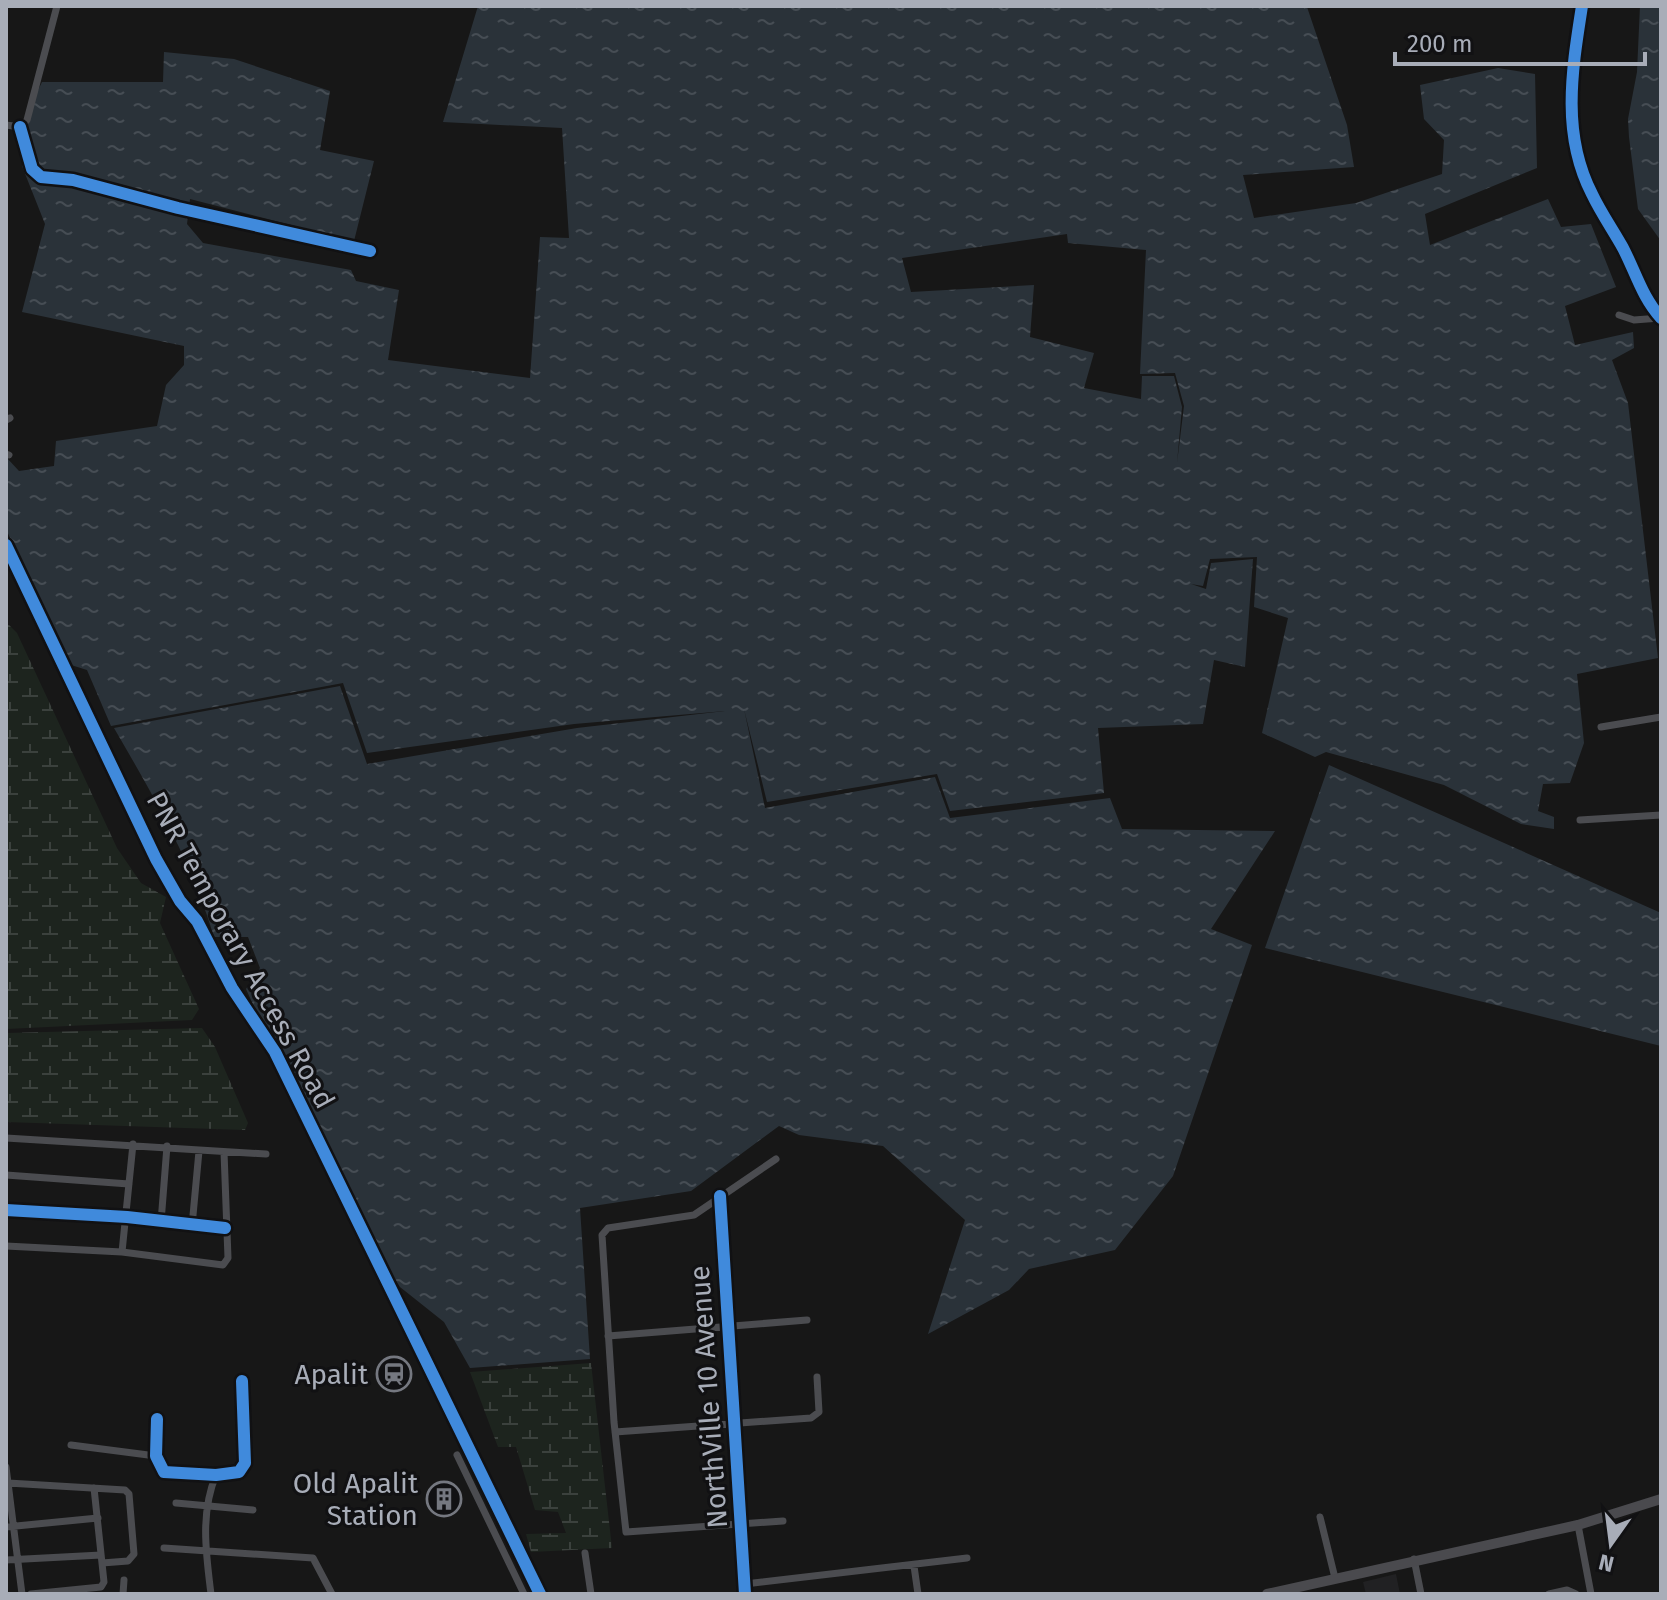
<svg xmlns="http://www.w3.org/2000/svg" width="1667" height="1600" font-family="'Fira Sans',sans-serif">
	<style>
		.built { fill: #212123 }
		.wetland { fill: url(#wetland-marsh) }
		.water { fill: url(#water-ripples); fill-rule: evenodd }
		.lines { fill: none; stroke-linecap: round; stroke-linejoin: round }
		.street { stroke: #4b4c50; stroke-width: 7 }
		.secondary { stroke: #4a4a4e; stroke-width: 10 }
		.cycleway-casing { stroke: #111113; stroke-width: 17 }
		.cycleway { stroke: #408adc; stroke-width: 12 }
		.labels { text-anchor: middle; stroke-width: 6; stroke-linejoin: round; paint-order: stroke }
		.street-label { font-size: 28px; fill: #a8adb8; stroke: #111113 }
		.poi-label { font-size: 28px; fill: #a8adb8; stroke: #111113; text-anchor: end }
	</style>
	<defs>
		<pattern id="wetland-marsh" width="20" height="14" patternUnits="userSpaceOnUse" patternTransform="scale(2)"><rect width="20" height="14" fill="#1d241e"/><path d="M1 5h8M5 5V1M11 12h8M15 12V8" fill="none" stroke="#3b413d"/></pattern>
		<pattern id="water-ripples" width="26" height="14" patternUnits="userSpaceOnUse" patternTransform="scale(2)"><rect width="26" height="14" fill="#2a3239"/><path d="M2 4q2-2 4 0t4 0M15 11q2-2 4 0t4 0" fill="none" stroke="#464d54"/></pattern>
	</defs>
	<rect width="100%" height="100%" fill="#171717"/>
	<!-- built -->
	<path class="built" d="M 1396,1574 L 1400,1594 L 1366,1594 L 1363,1582 Z"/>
	<!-- wetland -->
	<path class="wetland" d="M 9,625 L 17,633 L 117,848 L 141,883 L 166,897 L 160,923 L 199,1009 L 192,1020 L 6,1029 L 6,626 Z
		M 202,1028 L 215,1047 L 248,1123 L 245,1130 L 6,1122 L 6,1033 Z
		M 591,1363 L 612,1548 L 531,1552 L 526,1534 L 566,1533 L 558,1512 L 535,1510 L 516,1447 L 498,1447 L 470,1372 Z"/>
	<!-- water -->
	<path class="water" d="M 478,6 L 1310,6 L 1307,7 L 1347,125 L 1354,167 L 1243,175 L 1254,218 L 1356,203 L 1442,174 L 1444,140 L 1424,119 L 1420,85 L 1498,68 L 1535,74 L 1537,168 L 1425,214 L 1430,245 L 1548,199 L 1561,227 L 1591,224 L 1616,287 L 1565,306 L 1575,345 L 1633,332 L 1634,348 L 1612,360 L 1628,403 L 1658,658 L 1577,674 L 1584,743 L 1570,783 L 1543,784 L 1538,811 L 1554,817 L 1554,829 L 1521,824 L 1444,785 L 1326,752 L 1315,757 L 1262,733 L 1288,618 L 1254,607 L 1257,557 L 1210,559 L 1203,586 L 1191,584 L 1206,589 L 1211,563 L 1253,559 L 1245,667 L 1214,660 L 1203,724 L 1098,728 L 1104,793 L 950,811 L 937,774 L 767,802 L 744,709 L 765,808 L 935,777 L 950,818 L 1110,798 L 1122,829 L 1275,831 L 1211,929 L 1252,945 L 1173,1176 L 1115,1250 L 1029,1269 L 1009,1290 L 928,1334 L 965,1220 L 883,1146 L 799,1135 L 779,1126 L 691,1191 L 580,1208 L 590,1359 L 470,1368 L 444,1322 L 400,1287 L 340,1197 L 246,989 L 260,968 L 248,937 L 214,937 C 192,862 153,795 114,728 L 340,686 L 367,764 L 577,728 L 725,711 L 574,724 L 367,753 L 343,683 L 111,726 L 87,670 L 68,664 L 6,529 L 6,457 L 19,471 L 54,466 L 56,441 L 157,426 L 166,385 L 184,365 L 184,346 L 22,312 L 45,224 L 22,166 L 22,123 L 42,82 L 163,82 L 164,52 L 234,59 L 330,91 L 320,150 L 374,161 L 354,241 L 190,199 L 187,224 L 203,243 L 351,270 L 356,281 L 399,290 L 388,360 L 530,378 L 540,237 L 569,238 L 562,128 L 443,122 ZM 1067,234 L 1068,243 L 1146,250 L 1140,374 L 1175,373 L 1184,406 L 1177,463 L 1182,407 L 1174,376 L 1142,376 L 1141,399 L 1084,388 L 1094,353 L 1030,337 L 1034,285 L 911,292 L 902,258 Z
		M 1640,6 L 1661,6 L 1661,241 L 1638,209 L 1629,137 L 1628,119 L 1637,72 Z
		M 1329,765 L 1661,913 L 1661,1046 L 1265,948 Z"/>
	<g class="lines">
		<!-- street -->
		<path class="street" d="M 1582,6 C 1572,70 1561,134 1592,194 C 1601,213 1613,230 1623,248 C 1636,273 1642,297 1661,318
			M 6,125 L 20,127 L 27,120 L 57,6
			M 20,127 L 32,169 L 41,177 L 73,180 L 178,208 L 370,251
			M 1619,315 L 1634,320 L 1660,318
			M 6,420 L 10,418
			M 6,454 L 9,455
			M 6,545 L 156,859 L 180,901 L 197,921 L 232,988 L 275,1052 L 540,1594
			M 1601,727 L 1661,717
			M 1580,820 L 1661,815
			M 6,1138 L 266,1154
			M 776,1159 L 694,1215 L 608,1228 L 602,1235 L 614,1422 L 626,1532 L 783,1521
			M 6,1175 L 129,1184
			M 720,1196 L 745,1594
			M 6,1210 L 127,1217 L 225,1228
			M 161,1222 L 167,1146
			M 192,1226 L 199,1151
			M 6,1246 L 122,1252 L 223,1265 L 228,1258 L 224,1152
			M 122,1252 L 133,1144
			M 608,1336 L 807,1320
			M 157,1419 L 156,1456 L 164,1472 L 216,1475 L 239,1472 L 245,1463 L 242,1381
			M 615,1432 L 811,1418 L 819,1412 L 817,1377
			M 71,1445 L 156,1456
			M 457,1455 L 524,1594
			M 6,1467 L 22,1594
			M 8,1483 L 125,1490 L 129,1494 L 134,1554 L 128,1561 L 102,1563
			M 176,1503 L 253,1510
			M 1320,1517 L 1335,1578
			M 1578,1525 L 1591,1594
			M 6,1527 L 98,1518
			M 164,1548 L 313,1558 L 332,1594
			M 585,1553 L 591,1594
			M 1414,1559 L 1421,1594
			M 6,1560 L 101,1555
			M 914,1566 L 918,1594
			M 745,1584 L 967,1558
			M 31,1594 L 101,1587 L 104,1582 L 94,1488
			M 123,1594 L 124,1580
			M 211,1594 C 206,1554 200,1513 216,1475
			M 1549,1594 L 1567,1590 L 1576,1594"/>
		<!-- secondary -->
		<path class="secondary" d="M 1267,1594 L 1578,1525 L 1661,1499"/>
		<!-- cycleway casing -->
		<g class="cycleway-casing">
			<path id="cycleway" d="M 1582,6 C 1572,70 1561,134 1592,194 C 1601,213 1613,230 1623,248 C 1636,273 1642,297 1661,318
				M 20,127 L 32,169 L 41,177 L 73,180 L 178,208 L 370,251
				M 6,545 L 156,859 L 180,901 L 197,921 L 232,988 L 275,1052 L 540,1594
				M 720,1196 L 745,1594
				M 6,1210 L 127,1217 L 225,1228
				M 157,1419 L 156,1456 L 164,1472 L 216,1475 L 239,1472 L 245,1463 L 242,1381"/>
		</g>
		<!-- cycleway -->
		<use href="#cycleway" class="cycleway"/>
	</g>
	<!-- icons -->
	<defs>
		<g id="station-ring" transform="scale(1.8)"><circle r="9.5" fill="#111113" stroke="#757880" stroke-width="1.5"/><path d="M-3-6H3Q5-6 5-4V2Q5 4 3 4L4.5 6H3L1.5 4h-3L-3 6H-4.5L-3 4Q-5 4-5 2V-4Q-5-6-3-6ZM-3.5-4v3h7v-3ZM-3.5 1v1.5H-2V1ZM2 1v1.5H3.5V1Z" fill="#757880"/></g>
		<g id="building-ring" transform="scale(1.8)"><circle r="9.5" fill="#111113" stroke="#757880" stroke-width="1.5"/><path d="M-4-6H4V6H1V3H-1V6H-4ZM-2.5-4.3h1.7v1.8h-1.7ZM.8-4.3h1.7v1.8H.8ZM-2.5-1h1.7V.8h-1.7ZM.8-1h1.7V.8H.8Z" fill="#757880"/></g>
	</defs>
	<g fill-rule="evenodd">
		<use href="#station-ring" x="394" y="1374"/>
		<use href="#building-ring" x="444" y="1499"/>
	</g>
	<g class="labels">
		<!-- street labels -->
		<g class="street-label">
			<text transform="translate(241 950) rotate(61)" y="10">PNR Temporary Access Road</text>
			<text transform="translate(708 1397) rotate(-94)" y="10">NorthVille 10 Avenue</text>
		</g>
		<!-- poi labels -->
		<g class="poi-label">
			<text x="368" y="1384">Apalit</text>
			<text x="418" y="1493">Old Apalit<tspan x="418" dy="32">Station</tspan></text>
		</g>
	</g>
	<!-- border -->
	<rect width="1667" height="1600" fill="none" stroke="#a8adb8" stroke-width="16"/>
	<!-- north arrow -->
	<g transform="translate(1611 1544) rotate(194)" stroke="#111113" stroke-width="6" paint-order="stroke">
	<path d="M0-6L14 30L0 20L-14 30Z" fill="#a8adb8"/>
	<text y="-12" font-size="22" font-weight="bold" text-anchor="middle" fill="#a8adb8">N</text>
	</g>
	<!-- scale -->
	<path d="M1395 52v12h250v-12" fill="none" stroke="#a8adb8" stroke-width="4"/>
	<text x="1407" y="52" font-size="24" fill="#a8adb8" stroke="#111113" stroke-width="6" paint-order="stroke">200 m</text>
</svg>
